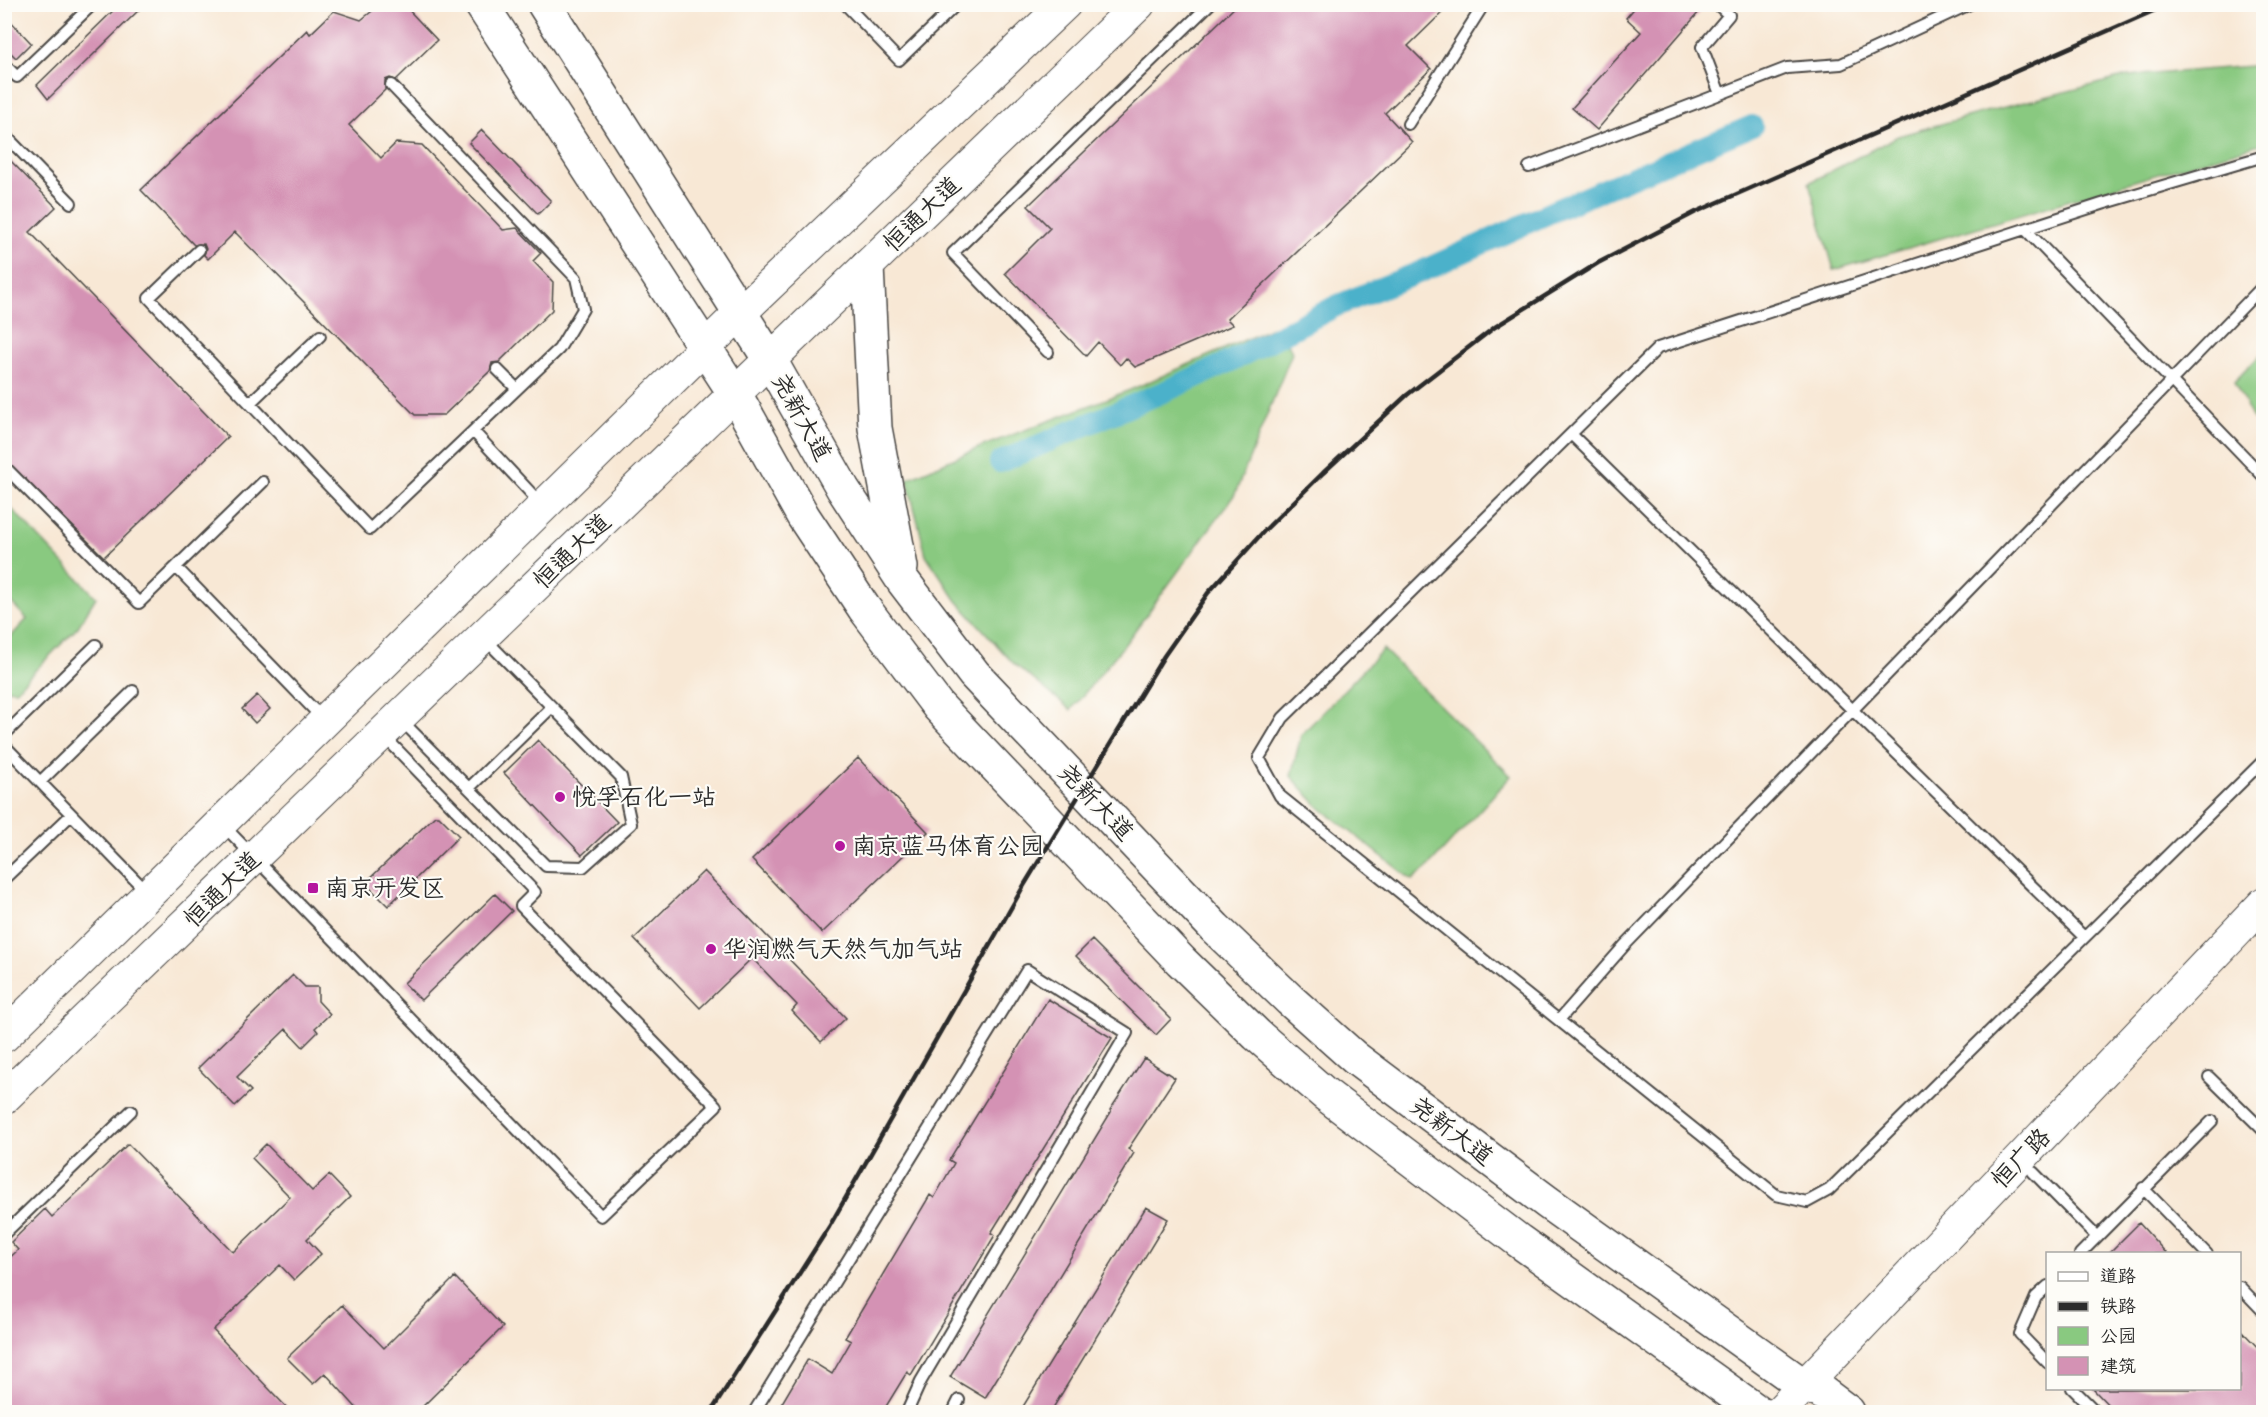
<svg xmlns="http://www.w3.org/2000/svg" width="2268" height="1417" font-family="Caveat,'LXGW WenKai TC',sans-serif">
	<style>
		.green { fill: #89c980; stroke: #5a7a56; stroke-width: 1.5 }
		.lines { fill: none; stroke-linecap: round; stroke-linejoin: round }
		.canal { stroke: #4bb1ca; stroke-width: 22 }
		.building { fill: #d492b4 }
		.lane-casing { stroke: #4a4744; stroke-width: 14 }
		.secondary-casing { stroke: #4a4744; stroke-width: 34 }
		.primary-casing { stroke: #4a4744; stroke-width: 36 }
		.lane { stroke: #fff; stroke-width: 10 }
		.secondary { stroke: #fff; stroke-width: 32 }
		.primary { stroke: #fff; stroke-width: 33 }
		.rail { stroke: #2b2b2b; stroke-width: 4.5 }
		.poi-dot { fill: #b5179e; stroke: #fdfcf7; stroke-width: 2 }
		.labels { text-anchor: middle; stroke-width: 4.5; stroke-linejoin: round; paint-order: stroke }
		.street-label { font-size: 24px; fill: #2b2b2b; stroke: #fdfcf7 }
		.poi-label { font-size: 24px; fill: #2b2b2b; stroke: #fdfcf7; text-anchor: start }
	</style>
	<rect width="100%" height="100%" fill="#fdfcf7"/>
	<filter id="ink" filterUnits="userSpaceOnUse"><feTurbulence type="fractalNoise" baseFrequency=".0167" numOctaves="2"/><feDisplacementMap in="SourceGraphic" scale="12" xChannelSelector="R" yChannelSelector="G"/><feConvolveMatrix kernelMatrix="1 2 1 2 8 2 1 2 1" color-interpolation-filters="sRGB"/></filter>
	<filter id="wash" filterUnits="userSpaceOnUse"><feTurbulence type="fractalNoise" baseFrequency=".008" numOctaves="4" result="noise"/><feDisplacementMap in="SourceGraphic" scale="24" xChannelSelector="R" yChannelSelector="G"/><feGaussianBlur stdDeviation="1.35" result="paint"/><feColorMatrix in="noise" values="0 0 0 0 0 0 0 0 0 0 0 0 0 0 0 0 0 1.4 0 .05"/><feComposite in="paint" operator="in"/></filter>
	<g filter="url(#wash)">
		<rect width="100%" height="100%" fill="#f8e8d5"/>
		<!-- green -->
		<path class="green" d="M 2263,65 L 2263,143 L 1834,270 L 1809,183 L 1898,136 L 1977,114 L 2128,76 Z
			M 1281,324 L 1292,353 L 1235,494 L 1125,644 L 1071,710 L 1013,663 L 957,601 L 926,555 L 907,479 L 983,446 L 1130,390 Z
			M 2263,352 L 2263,428 L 2252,417 L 2234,382 Z
			M 5,502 L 96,597 L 78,627 L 16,690 L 5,689 L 5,643 L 27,619 L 5,596 Z
			M 1383,649 L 1511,776 L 1427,868 L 1412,880 L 1318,806 L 1291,776 L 1301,735 Z"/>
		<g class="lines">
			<!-- canal -->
			<path class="canal" d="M 1000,462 L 1168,390 L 1235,359 L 1336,306 L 1420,272 L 1558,209 L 1752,126"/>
		</g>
		<g id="blocks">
			<!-- building -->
			<path class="building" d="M 120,4 L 145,4 L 48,99 L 37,85 Z
				M 381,4 L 403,4 L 437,40 L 396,80 L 390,78 L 385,80 L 385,90 L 349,125 L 381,158 L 396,143 L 422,145 L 503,230 L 517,228 L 541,253 L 533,261 L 553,282 L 552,310 L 499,362 L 492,363 L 490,371 L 444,415 L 415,415 L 235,232 L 208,259 L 204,255 L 206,249 L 204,244 L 194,245 L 141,190 L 307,30 L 310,34 L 334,11 L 361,20 Z
				M 1238,4 L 1451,4 L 1408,46 L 1431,69 L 1385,113 L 1412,142 L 1227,319 L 1233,325 L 1135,367 L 1126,358 L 1120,365 L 1098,342 L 1086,356 L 1005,273 L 1050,228 L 1028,206 Z
				M 1638,4 L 1706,4 L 1597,130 L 1572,108 L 1641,32 L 1626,18 Z
				M 4,14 L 31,43 L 16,58 L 4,46 Z
				M 482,130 L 551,201 L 538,214 L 469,143 Z
				M 4,154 L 56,207 L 30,232 L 228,437 L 104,557 L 4,458 Z
				M 257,695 L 270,709 L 255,723 L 242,709 Z
				M 538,740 L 617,822 L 582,855 L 504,773 Z
				M 858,758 L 928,832 L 822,933 L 752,860 Z
				M 435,816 L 439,816 L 459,836 L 388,906 L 365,883 Z
				M 704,871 L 846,1018 L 821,1042 L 792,1011 L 797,1005 L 752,958 L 700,1008 L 634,939 Z
				M 495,894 L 512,911 L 421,1000 L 404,983 Z
				M 1092,940 L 1171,1019 L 1156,1035 L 1076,956 Z
				M 293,975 L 305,987 L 318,987 L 318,1001 L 330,1014 L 315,1028 L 318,1032 L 303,1047 L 286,1029 L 237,1077 L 251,1091 L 235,1106 L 198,1068 Z
				M 1048,999 L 1112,1038 L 991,1233 L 995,1235 L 911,1375 L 907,1372 L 882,1413 L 776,1413 L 808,1359 L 832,1374 L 851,1341 L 845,1338 L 930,1195 L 934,1198 L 954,1163 L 949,1160 Z
				M 1144,1058 L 1175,1078 L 1128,1149 L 1134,1153 L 985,1398 L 950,1377 L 1111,1112 L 1110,1110 Z
				M 128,1144 L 233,1252 L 290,1197 L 252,1158 L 266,1144 L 312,1191 L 329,1175 L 350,1197 L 307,1239 L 321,1254 L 294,1280 L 280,1265 L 213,1330 L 292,1413 L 4,1413 L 4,1263 L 18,1250 L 11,1242 L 45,1209 L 52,1217 Z
				M 1146,1207 L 1168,1219 L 1050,1413 L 1019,1413 Z
				M 2139,1223 L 2167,1254 L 2108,1254 Z
				M 455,1277 L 503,1327 L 416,1413 L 361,1413 L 325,1373 L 313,1384 L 287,1358 L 342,1305 L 384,1348 Z
				M 2240,1329 L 2264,1354 L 2264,1413 L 2116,1413 L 2093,1389 L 2240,1389 Z"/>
		</g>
	</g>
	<g filter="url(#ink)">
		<use href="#blocks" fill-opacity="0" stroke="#4a4744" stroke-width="1.5"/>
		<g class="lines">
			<!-- lane casing -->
			<g class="lane-casing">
				<path id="lane" d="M 845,4 L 899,60 L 957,4
					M 1717,4 L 1729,15 L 1702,47 L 1720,94 L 1787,68 L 1841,64 L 1970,4
					M 4,64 L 17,77 L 93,4
					M 391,85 L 576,278 L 583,309 L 559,349 L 473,431
					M 1408,124 L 1484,4
					M 4,134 L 71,203
					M 2264,156 L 2102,204 L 1658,348 L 1283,718 L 1259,758 L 1280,796 L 1776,1195 L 1807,1202 L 1829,1190 L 2264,760
					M 1529,167 L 1720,94
					M 2025,229 L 2264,477
					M 199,250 L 149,298 L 370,529 L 473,431 L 542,505
					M 1048,352 L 953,253 L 1210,4
					M 497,369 L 517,389
					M 250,403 L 320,336
					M 1571,434 L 2084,937
					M 4,466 L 139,603 L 263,482
					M 176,567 L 324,720
					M 401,720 L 546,866 L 583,867 L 631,824 L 621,777 L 485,639
					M 4,735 L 96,645
					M 4,745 L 147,892
					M 40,782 L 133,691
					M 469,788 L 552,707
					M 222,824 L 601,1216 L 716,1106 L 521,906 L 535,892 L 384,736
					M 4,879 L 71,815
					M 1559,1020 L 1624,946 L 2264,285
					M 2209,1077 L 2264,1131
					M 2033,1172 L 2097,1237
					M 2143,1188 L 2207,1254
					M 4,1234 L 131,1111
					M 2080,1254 L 2212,1121
					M 2048,1286 L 2036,1297 L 2020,1334 L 2048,1363
					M 2240,1287 L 2264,1312
					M 2072,1388 L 2096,1412
					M 754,1412 L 1027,970 L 1127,1033 L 921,1381 L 907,1412
					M 953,1412 L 959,1400"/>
			</g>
			<!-- secondary casing -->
			<g class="secondary-casing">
				<path id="secondary" d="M 4,1036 L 740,313 L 1065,4
					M 4,1098 L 1139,4
					M 1779,1412 L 2264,903"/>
			</g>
			<!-- primary casing -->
			<g class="primary-casing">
				<path id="primary" d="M 481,4 L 735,394 L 803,516 L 864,608 L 938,706 L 1181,961 L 1257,1035 L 1325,1094 L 1519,1241 L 1758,1412
					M 544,4 L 770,360 L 843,489 L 903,581 L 974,674 L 1215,928 L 1290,1000 L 1355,1058 L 1547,1202 L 1804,1386 L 1820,1391 L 1848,1412
					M 867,267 L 875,428 L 901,567"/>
			</g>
			<!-- lane -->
			<use href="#lane" class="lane"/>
			<!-- secondary -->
			<use href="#secondary" class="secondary"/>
			<!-- primary -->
			<use href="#primary" class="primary"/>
			<!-- rail -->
			<path class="rail" d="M 711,1412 L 829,1227 L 1023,887 L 1164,656 L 1208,593 L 1264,531 L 1323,473 L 1407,395 L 1495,327 L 1598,263 L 1696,212 L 2169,4"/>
		</g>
	</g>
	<!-- markers -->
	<g class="poi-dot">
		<circle cx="560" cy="797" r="6"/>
		<circle cx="840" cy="846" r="6"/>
		<rect x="307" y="882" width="12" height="12" rx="3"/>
		<circle cx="711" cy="949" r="6"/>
	</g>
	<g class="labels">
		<!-- street labels -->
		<g class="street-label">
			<text transform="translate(922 214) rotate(-44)" y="8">恒通大道</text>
			<text transform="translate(802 417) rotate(61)" y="8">尧新大道</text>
			<text transform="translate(572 551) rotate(-44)" y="8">恒通大道</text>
			<text transform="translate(1096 802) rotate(46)" y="8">尧新大道</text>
			<text transform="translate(222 889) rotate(-45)" y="8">恒通大道</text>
			<text transform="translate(1452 1131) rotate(37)" y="8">尧新大道</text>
			<text transform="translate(2021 1158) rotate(-46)" y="8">恒广路</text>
		</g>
		<!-- poi labels -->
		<g class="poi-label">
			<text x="572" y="805">悦孚石化一站</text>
			<text x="852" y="854">南京蓝马体育公园</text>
			<text x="325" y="896">南京开发区</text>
			<text x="723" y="957">华润燃气天然气加气站</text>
		</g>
	</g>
	<!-- margin -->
	<rect width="2268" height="1417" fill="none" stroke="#fdfcf7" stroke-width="24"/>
	<!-- legend -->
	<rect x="2046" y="1252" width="195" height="138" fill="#fdfcf7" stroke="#a9a8a5" stroke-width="1.5"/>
	<rect x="2058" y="1272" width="30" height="9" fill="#ffffff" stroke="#a9a8a5" stroke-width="1.5"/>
	<text x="2100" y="1282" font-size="18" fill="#2b2b2b">道路</text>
	<rect x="2058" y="1302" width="30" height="9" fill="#2b2b2b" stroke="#a9a8a5" stroke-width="1.5"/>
	<text x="2100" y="1312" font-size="18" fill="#2b2b2b">铁路</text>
	<rect x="2058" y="1327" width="30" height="18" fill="#89c980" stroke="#a9a8a5" stroke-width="1.5"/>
	<text x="2100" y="1342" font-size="18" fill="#2b2b2b">公园</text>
	<rect x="2058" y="1357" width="30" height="18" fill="#d492b4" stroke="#a9a8a5" stroke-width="1.5"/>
	<text x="2100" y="1372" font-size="18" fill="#2b2b2b">建筑</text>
</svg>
